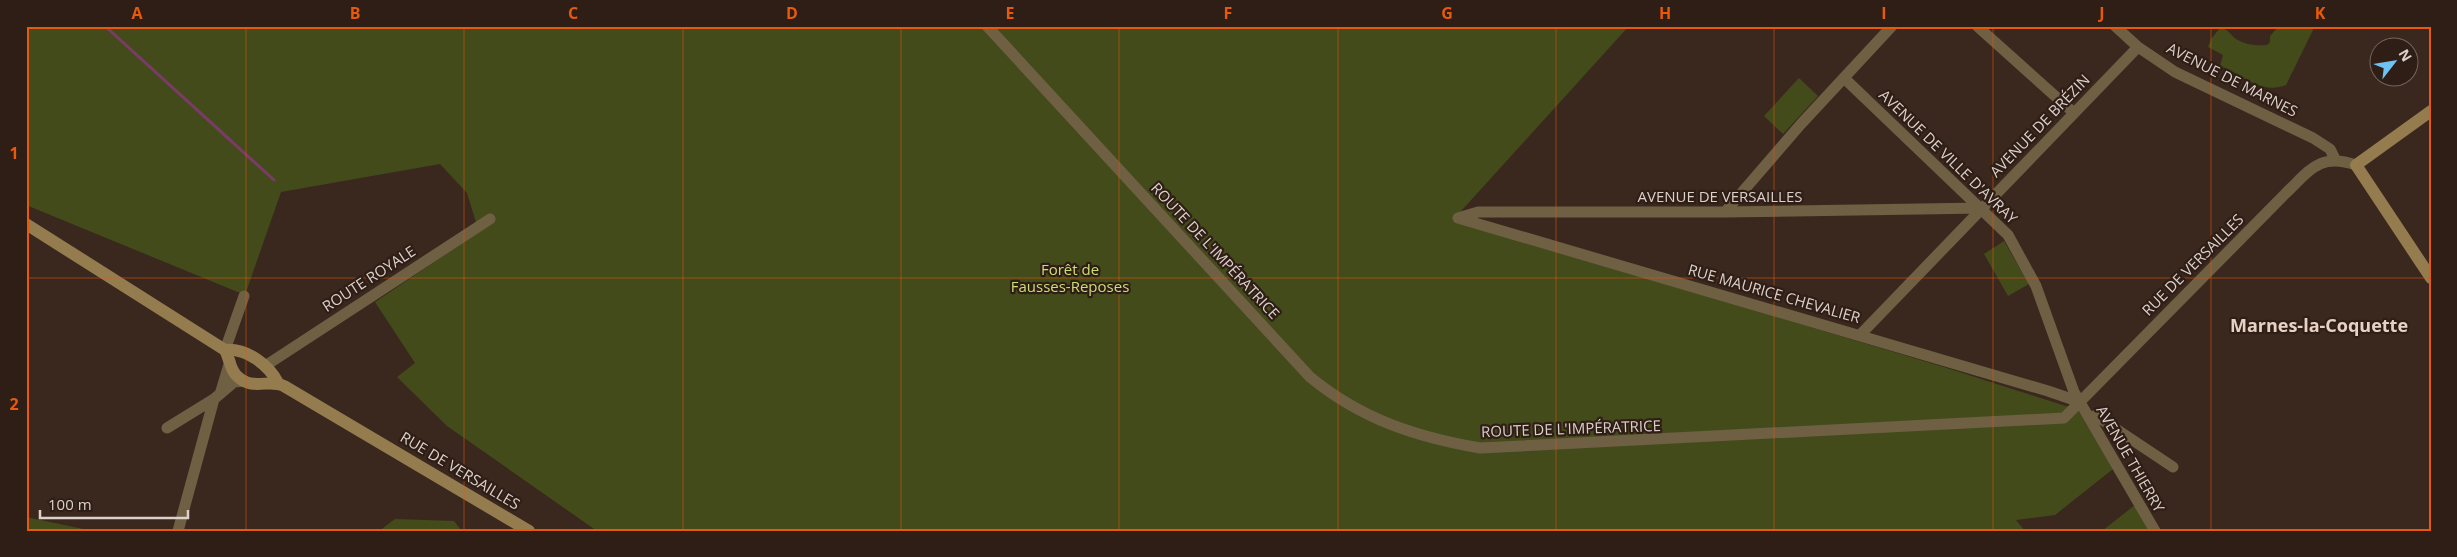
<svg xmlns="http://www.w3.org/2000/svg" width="2457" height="557" font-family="'Open Sans',sans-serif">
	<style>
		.green { fill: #434b1b }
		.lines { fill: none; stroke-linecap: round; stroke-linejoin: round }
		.stream { stroke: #7a3c67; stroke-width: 3 }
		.street { stroke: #6f6044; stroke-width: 11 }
		.secondary { stroke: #947c4f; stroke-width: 12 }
		.grid { fill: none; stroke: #e8590c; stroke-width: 1; stroke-opacity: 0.55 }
		.labels { text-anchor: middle; stroke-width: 4.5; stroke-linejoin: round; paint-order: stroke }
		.street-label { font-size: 15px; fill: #dbd0ca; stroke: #2f1e16 }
		.park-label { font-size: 15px; fill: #ccde75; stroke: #2f1e16 }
		.quarter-label { font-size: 18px; font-weight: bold; fill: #e7d0c4; stroke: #2f1e16 }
		.neatline { fill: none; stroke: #e8590c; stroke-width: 2 }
		.grid-label { font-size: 16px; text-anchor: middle; font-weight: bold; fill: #e8590c }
	</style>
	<rect width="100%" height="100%" fill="#3a281f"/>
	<!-- green -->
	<path class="green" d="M 26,26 L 1629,26 L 1453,220 L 1947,368 L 2078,410 L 2113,469 L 2055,515 L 2016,520 L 2025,531 L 597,531 L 447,426 L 397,377 L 415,363 L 375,302 L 479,232 L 467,193 L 440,164 L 281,192 L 245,295 L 26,205 Z
		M 2279,26 L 2310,26 L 2313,30 L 2286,85 C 2259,95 2244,74 2220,66 L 2223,55 L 2208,47 L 2211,39 L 2220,28 C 2228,29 2230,34 2236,39 C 2245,45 2257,46 2267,45 L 2270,42 L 2270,36 Z
		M 1799,78 L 1818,96 L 1783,134 L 1764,116 Z
		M 2004,241 L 2029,284 L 2008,296 L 1984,254 Z
		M 2135,505 L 2149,531 L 2102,531 Z
		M 26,517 L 93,531 L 26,531 Z
		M 395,519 L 454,521 L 462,531 L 379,531 Z"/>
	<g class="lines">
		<!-- stream -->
		<path class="stream" d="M 105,26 L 274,180"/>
		<!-- street -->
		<path class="street" d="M 987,26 L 1310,377 C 1361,419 1416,437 1480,448 L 2064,418 L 2286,193 C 2311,169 2320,153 2356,165
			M 1977,26 L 2074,113
			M 2115,26 L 2138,47 L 2175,72 L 2313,138 L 2330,149 L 2335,159
			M 1844,78 L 2008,235 L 2036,286 L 2074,392 L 2155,531
			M 1725,212 L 1801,124 L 1892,26
			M 1458,218 L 2048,391 L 2080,402
			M 1458,218 L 1478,212 L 1725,212 L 1982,208
			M 1860,335 L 2138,47
			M 225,350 L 244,296
			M 265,366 L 490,219
			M 221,391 L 230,361
			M 2090,419 L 2094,416 L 2101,419 L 2173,467
			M 167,428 L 214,399 L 234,382 L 245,381
			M 178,531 L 214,399"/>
		<!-- secondary -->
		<path class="secondary" d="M 2431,111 L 2356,165 L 2431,278
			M 26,224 L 225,350 C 229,357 230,369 236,375 C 252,392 269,378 284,386 L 529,531
			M 225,350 C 247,348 269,365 278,383"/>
	</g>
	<!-- grid -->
	<path class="grid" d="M 246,26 L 246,531M 464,26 L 464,531M 683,26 L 683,531M 901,26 L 901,531M 1119,26 L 1119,531M 1338,26 L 1338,531M 1556,26 L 1556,531M 1774,26 L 1774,531M 1993,26 L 1993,531M 2211,26 L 2211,531M 26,278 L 2431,278"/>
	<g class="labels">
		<!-- street labels -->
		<g class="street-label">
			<text transform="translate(2232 80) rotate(27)" y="5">AVENUE DE MARNES</text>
			<text transform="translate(2040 126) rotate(-46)" y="5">AVENUE DE BRÉZIN</text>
			<text transform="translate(1948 157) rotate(44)" y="5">AVENUE DE VILLE D'AVRAY</text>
			<text x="1720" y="202">AVENUE DE VERSAILLES</text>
			<text transform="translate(1215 251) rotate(47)" y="5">ROUTE DE L'IMPÉRATRICE</text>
			<text transform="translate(2193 265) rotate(-45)" y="5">RUE DE VERSAILLES</text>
			<text transform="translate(369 279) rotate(-33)" y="5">ROUTE ROYALE</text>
			<text transform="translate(1774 294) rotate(16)" y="5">RUE MAURICE CHEVALIER</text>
			<text transform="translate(1571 429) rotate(-2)" y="5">ROUTE DE L'IMPÉRATRICE</text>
			<text transform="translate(2130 459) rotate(60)" y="5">AVENUE THIERRY</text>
			<text transform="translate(460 471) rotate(31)" y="5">RUE DE VERSAILLES</text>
		</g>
		<!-- park labels -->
		<g class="park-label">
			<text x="1070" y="275">Forêt de<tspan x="1070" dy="17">Fausses-Reposes</tspan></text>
		</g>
		<!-- quarter labels -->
		<g class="quarter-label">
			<text x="2319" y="332">Marnes-la-Coquette</text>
		</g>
	</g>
	<!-- border -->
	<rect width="2457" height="557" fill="none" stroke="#2f1e16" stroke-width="55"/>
	<!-- north arrow -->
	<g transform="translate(2394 62) rotate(59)"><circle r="24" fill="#2f1e16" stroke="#74655e"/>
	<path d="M0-4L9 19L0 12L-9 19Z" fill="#6fc2f4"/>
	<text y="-8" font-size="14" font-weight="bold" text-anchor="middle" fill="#dbd0ca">N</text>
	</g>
	<!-- scale -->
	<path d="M40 510v8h148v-8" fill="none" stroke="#dbd0ca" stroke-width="2.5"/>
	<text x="48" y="510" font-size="15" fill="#dbd0ca" stroke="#2f1e16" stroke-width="4" paint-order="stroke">100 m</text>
	<rect x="28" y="28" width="2402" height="502" class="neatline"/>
	<g class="grid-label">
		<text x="137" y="19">A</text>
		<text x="355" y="19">B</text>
		<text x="573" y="19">C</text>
		<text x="792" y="19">D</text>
		<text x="1010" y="19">E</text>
		<text x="1228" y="19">F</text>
		<text x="1447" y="19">G</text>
		<text x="1665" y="19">H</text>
		<text x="1884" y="19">I</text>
		<text x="2102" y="19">J</text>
		<text x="2320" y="19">K</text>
		<text x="14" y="159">1</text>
		<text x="14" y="410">2</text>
	</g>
</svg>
